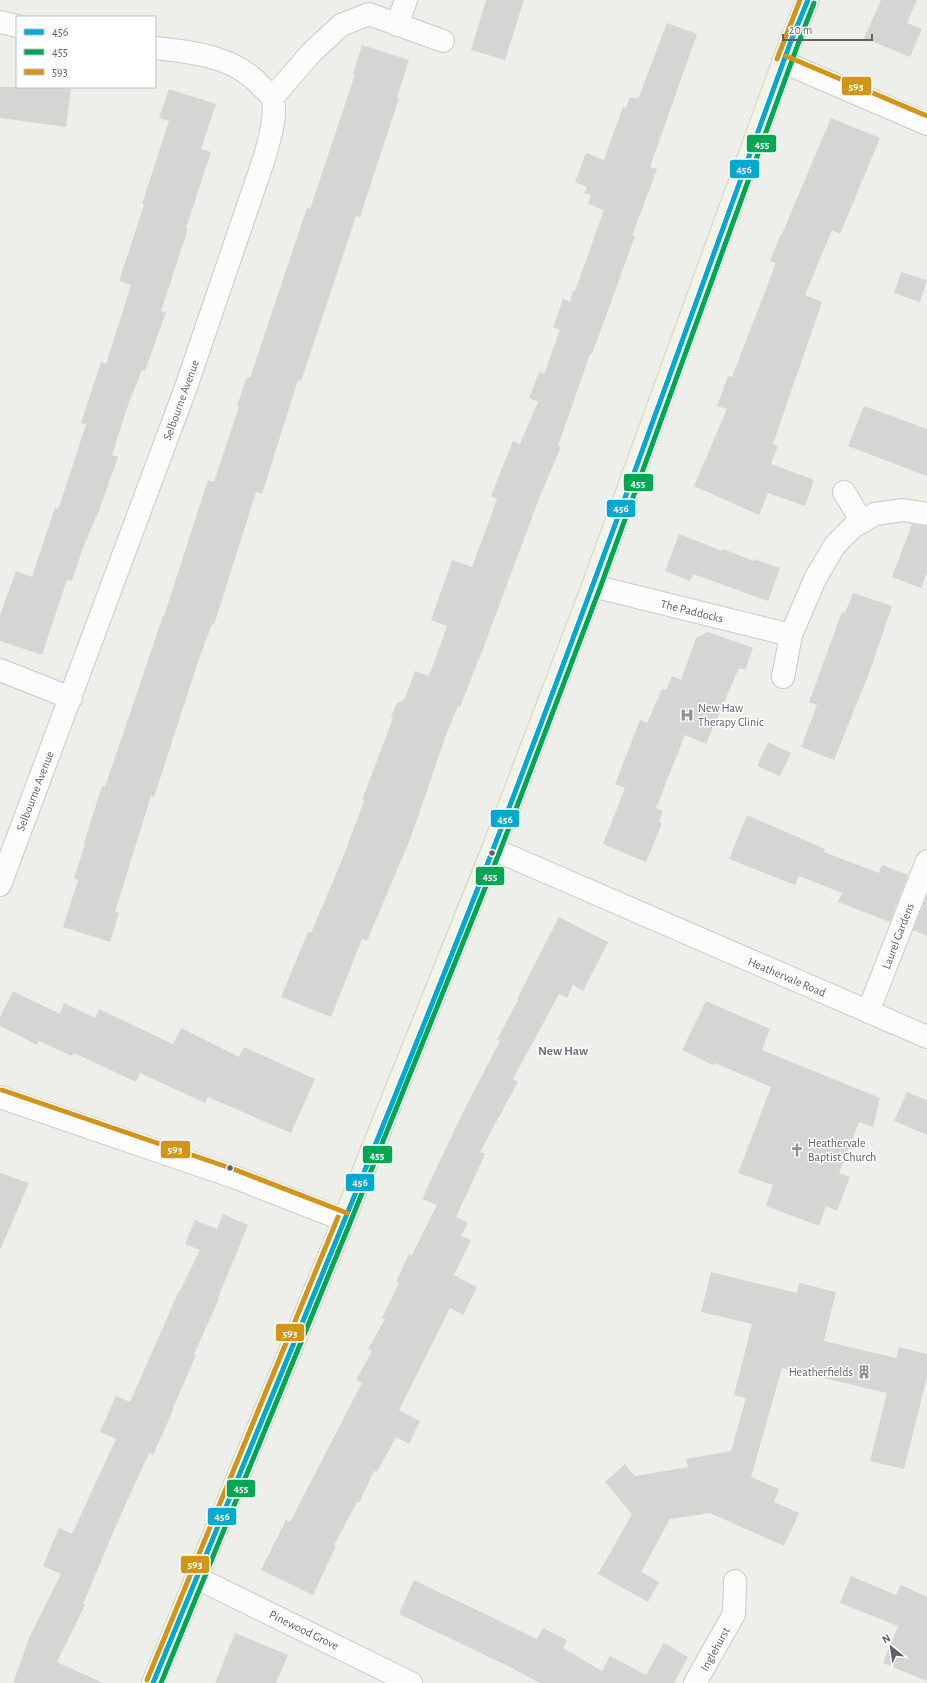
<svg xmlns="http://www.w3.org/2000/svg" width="927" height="1683" font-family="'Alegreya Sans',sans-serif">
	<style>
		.building { fill: #d5d5d3 }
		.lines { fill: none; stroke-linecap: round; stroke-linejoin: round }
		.minor-casing { stroke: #cacaca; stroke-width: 24 }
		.major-casing { stroke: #d4d3ba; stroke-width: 24 }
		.minor { stroke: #fcfcfc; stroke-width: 22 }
		.major { stroke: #f2f3e9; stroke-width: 22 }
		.bus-1-casing { stroke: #fff; stroke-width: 8 }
		.bus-2-casing { stroke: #fff; stroke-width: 8 }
		.bus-3-casing { stroke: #fff; stroke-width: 8 }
		.bus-1 { stroke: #00a9ce; stroke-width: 5 }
		.bus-2 { stroke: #00a651; stroke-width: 5 }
		.bus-3 { stroke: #d1951a; stroke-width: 5 }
		.bus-dot { fill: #5f6167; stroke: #fff; stroke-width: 1.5 }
		.labels { text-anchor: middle; stroke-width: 3; stroke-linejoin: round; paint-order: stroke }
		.street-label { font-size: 12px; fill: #5f6167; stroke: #fff }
		.poi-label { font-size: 12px; fill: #5f6167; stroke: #fff; text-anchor: start }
		.neighbourhood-label { font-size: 13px; font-weight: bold; fill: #707379; stroke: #fff }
		.line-badge { stroke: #fff; stroke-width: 1.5 }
		.badge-label { font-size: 11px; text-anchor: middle; font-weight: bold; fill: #fff }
	</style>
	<rect width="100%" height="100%" fill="#eeeeea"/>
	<!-- building -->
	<path class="building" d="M 486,0 L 524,0 L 505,60 L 471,50 Z
		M 881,0 L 917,0 L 907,23 L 922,29 L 910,57 L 864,38 Z
		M 667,23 L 697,34 L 650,167 L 657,169 L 632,236 L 635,236 L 592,354 L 590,354 L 558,446 L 561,447 L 540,496 L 484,646 L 460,707 L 458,706 L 445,738 L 411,837 L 367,941 L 362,939 L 331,1017 L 281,997 L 308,932 L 311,933 L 342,860 L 364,801 L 362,800 L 393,718 L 391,716 L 397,703 L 404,700 L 415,671 L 429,676 L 447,626 L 431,620 L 452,560 L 472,567 L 497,499 L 491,496 L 513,441 L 520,444 L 538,402 L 529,398 L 539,372 L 544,374 L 560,330 L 553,327 L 563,299 L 570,302 L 573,290 L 575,291 L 604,210 L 588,204 L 591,195 L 584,193 L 587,187 L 575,182 L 586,153 L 604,160 L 623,107 L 626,108 L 630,97 L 638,99 Z
		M 362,45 L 409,60 L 397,97 L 399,98 L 360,217 L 356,216 L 301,381 L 298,380 L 262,494 L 256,492 L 214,625 L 212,624 L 199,659 L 154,797 L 151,796 L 115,912 L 119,913 L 110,942 L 63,927 L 78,880 L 74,878 L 85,844 L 84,843 L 102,786 L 105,787 L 163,616 L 164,616 L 208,480 L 214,482 L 239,407 L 237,406 L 247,377 L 250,378 L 307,208 L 310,209 L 355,74 L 353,74 Z
		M 0,87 L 55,87 L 71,89 L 66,127 L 0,118 Z
		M 169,89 L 216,104 L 201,149 L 211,152 L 186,228 L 188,229 L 161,311 L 166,312 L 145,371 L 142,370 L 128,405 L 112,455 L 118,457 L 97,516 L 96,516 L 82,551 L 72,581 L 67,580 L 42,655 L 0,641 L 0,615 L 16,571 L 32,577 L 55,508 L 58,509 L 70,474 L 86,424 L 81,423 L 101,362 L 106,364 L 131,285 L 119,281 L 144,205 L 142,204 L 169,121 L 159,118 Z
		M 831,118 L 880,138 L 840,234 L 832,230 L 805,295 L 822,302 L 773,444 L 778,446 L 771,464 L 814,480 L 805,506 L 768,493 L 759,515 L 694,486 L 727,409 L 717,406 L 728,376 L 732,377 L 776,263 L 770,261 L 781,234 L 782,234 Z
		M 901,272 L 927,280 L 920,302 L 894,293 Z
		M 864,406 L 927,429 L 927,476 L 848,446 Z
		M 912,524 L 927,526 L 927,572 L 921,588 L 892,577 Z
		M 679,534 L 722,551 L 723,549 L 754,561 L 754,559 L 780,568 L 768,601 L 693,574 L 690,581 L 665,571 Z
		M 853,593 L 892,606 L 871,668 L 834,760 L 801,747 L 817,705 L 809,702 L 842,612 L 845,613 Z
		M 708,632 L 753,648 L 745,670 L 739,668 L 706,744 L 685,735 L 656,808 L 663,811 L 659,822 L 662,823 L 646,862 L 603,844 L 625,788 L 615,784 L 640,720 L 647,723 L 662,689 L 666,690 L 672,676 L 681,680 L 696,638 Z
		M 768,742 L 791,753 L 780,776 L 757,766 Z
		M 747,815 L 825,849 L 824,852 L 879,873 L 882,865 L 908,875 L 890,922 L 838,902 L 842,893 L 799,876 L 795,885 L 729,859 Z
		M 927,895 L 927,936 L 913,930 Z
		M 559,917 L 608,942 L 583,991 L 573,985 L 567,998 L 559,994 L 513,1079 L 518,1082 L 480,1152 L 485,1154 L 456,1217 L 468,1223 L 461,1236 L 471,1240 L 454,1275 L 477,1287 L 463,1315 L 450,1308 L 399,1410 L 420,1421 L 409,1444 L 396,1437 L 377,1472 L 374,1471 L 359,1503 L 357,1502 L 334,1545 L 336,1546 L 313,1595 L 261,1570 L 286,1520 L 290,1522 L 362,1383 L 356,1380 L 372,1351 L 368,1349 L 385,1319 L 382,1318 L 399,1283 L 396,1282 L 409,1254 L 412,1255 L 437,1205 L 422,1199 L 462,1114 L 500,1041 L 497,1040 L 518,1000 L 517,999 Z
		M 13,991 L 60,1014 L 64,1003 L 95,1018 L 99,1009 L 173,1044 L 181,1028 L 239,1057 L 244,1047 L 315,1079 L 291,1133 L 208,1097 L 205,1103 L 140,1073 L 136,1082 L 74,1053 L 72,1056 L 39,1041 L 37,1045 L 0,1026 L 0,1017 Z
		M 706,1001 L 770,1029 L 762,1050 L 880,1098 L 873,1127 L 859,1122 L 839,1173 L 850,1177 L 837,1211 L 826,1206 L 819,1226 L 766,1206 L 773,1185 L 738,1173 L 771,1087 L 715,1063 L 713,1065 L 682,1050 Z
		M 907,1092 L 927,1100 L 927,1135 L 894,1121 Z
		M 0,1173 L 29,1183 L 0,1250 Z
		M 223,1214 L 248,1225 L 218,1298 L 219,1299 L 194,1354 L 196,1355 L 173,1408 L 174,1408 L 153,1455 L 149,1453 L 118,1521 L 83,1604 L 85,1605 L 57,1662 L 103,1683 L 13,1683 L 30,1636 L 61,1574 L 43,1566 L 59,1528 L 72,1534 L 116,1439 L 100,1432 L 110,1409 L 116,1396 L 130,1402 L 179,1291 L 180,1291 L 200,1250 L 185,1244 L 195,1220 L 217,1229 Z
		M 711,1272 L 797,1293 L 799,1283 L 836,1292 L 824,1341 L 896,1358 L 899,1347 L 927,1354 L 927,1377 L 904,1469 L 870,1461 L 887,1393 L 782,1368 L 751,1477 L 779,1489 L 774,1502 L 799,1513 L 784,1546 L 710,1513 L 670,1519 L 641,1572 L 659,1582 L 648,1602 L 598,1574 L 632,1514 L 605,1482 L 625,1464 L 635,1476 L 688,1467 L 686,1459 L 731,1451 L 746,1398 L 734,1395 L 752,1324 L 701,1312 Z
		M 851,1576 L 896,1595 L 901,1585 L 927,1597 L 927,1681 L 883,1663 L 898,1626 L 840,1603 Z
		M 414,1580 L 537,1639 L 543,1628 L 567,1640 L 563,1648 L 602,1671 L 610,1656 L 646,1675 L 664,1643 L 688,1657 L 674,1683 L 540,1683 L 508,1666 L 399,1614 Z
		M 235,1633 L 288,1655 L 276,1683 L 215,1683 Z"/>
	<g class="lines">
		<!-- minor casing -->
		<g class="minor-casing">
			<path id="minor" d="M 0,22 L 17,26
				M 397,25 L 406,0
				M 783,62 L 927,124
				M 272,98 L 312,52 L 341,25 L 369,14 L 443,41
				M 844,492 L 862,522
				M 593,586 L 791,635
				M 0,670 L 71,698
				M 783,677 L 791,635 L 815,579 L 835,545 L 853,527 L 875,514 L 903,510 L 927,514
				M 493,849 L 927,1037
				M 0,885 L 185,390 L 265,156 C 269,140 278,113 272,98 C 270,94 265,90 262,87 C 235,56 192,52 155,48
				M 868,1012 L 927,861
				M 0,1097 L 234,1177 L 344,1220
				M 197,1578 L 411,1683
				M 695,1683 L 734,1614 L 735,1581"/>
		</g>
		<!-- major casing -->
		<g class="major-casing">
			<path id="major" d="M 153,1683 L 344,1220 L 493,849 L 593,586 L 791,41 L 808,0"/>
		</g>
		<!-- minor -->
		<use href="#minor" class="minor"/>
		<!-- major -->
		<use href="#major" class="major"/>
		<!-- bus-1 casing -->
		<g class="bus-1-casing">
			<path id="bus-1" d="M 153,1683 C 268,1405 385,1127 494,847 C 597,580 693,310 791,41 L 808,0"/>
		</g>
		<!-- bus-2 casing -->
		<g class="bus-2-casing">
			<path id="bus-2" d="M 161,1683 L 350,1223 L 500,851 L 600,588 L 798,44 L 814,3"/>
		</g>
		<!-- bus-3 casing -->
		<g class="bus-3-casing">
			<path id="bus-3" d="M 786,56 L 927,116
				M 777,59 L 800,0
				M 2,1090 L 236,1170 L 347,1213
				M 147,1680 L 338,1217"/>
		</g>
		<!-- bus-1 -->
		<use href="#bus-1" class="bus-1"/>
		<!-- bus-2 -->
		<use href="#bus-2" class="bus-2"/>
		<!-- bus-3 -->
		<use href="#bus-3" class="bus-3"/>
	</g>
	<!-- icons -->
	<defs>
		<g id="hospital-bare" transform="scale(1.08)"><path d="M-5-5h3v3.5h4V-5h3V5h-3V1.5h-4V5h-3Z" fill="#919295" stroke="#fff" stroke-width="2.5" paint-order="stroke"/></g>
		<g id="church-bare" transform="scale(1.08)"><path d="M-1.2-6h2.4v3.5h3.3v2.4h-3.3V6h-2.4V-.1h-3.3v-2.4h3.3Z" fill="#919295" stroke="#fff" stroke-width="2.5" paint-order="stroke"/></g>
		<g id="building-bare" transform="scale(1.08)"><path d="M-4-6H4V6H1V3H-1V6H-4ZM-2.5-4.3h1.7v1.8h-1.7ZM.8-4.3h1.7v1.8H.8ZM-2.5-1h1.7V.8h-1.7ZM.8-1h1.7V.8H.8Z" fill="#919295" stroke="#fff" stroke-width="2.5" paint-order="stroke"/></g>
	</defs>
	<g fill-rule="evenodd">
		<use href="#hospital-bare" x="687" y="715"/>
		<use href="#church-bare" x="797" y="1150"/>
		<use href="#building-bare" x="864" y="1372"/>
	</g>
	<!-- markers -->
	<g class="bus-dot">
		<circle cx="492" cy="853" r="3.5"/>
		<circle cx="230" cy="1168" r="3.5"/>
	</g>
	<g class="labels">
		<!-- street labels -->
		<g class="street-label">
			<text transform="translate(181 400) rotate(-70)" y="4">Selbourne Avenue</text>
			<text transform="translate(692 611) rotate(14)" y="4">The Paddocks</text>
			<text transform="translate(35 791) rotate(-69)" y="4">Selbourne Avenue</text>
			<text transform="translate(898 936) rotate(-69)" y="4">Laurel Gardens</text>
			<text transform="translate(787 977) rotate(23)" y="4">Heathervale Road</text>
			<text transform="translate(304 1630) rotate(26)" y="4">Pinewood Grove</text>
			<text transform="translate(715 1649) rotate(-61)" y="4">Inglehurst</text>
		</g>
		<!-- poi labels -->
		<g class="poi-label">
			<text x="698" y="712">New Haw<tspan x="698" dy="14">Therapy Clinic</tspan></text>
			<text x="808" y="1147">Heathervale<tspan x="808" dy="14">Baptist Church</tspan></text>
			<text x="853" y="1376" text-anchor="end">Heatherfields</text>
		</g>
		<!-- neighbourhood labels -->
		<g class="neighbourhood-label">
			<text x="563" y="1055">New Haw</text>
		</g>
	</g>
	<g class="line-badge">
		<rect x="841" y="76" width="31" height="20" rx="4" fill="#d1951a"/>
		<rect x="746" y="134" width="31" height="19" rx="4" fill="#00a651"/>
		<rect x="729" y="159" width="31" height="20" rx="4" fill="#00a9ce"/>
		<rect x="623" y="473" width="31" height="19" rx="4" fill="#00a651"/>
		<rect x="606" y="499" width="30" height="19" rx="4" fill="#00a9ce"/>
		<rect x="490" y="809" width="30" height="19" rx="4" fill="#00a9ce"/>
		<rect x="475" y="866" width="30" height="20" rx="4" fill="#00a651"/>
		<rect x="160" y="1140" width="31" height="19" rx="4" fill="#d1951a"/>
		<rect x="362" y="1145" width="31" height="19" rx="4" fill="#00a651"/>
		<rect x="345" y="1173" width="30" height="19" rx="4" fill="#00a9ce"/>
		<rect x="275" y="1323" width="30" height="19" rx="4" fill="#d1951a"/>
		<rect x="226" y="1479" width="30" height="19" rx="4" fill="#00a651"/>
		<rect x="207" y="1507" width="30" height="19" rx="4" fill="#00a9ce"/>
		<rect x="180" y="1555" width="30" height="19" rx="4" fill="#d1951a"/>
	</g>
	<g class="badge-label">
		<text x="856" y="90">593</text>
		<text x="762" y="148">455</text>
		<text x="744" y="173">456</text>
		<text x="638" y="487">455</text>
		<text x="621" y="512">456</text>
		<text x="505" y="823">456</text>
		<text x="490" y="880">455</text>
		<text x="175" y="1153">593</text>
		<text x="377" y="1159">455</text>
		<text x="360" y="1186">456</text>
		<text x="290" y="1337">593</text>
		<text x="241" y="1492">455</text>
		<text x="222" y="1520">456</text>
		<text x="195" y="1568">593</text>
	</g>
	<!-- legend -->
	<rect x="16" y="16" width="140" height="72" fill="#ffffff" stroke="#bfc0c2"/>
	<rect x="24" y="29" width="20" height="6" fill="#00a9ce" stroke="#bfc0c2"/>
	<text x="52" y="36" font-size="12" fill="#5f6167">456</text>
	<rect x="24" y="49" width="20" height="6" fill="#00a651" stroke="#bfc0c2"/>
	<text x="52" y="56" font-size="12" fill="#5f6167">455</text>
	<rect x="24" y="69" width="20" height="6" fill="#d1951a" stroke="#bfc0c2"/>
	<text x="52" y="76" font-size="12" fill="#5f6167">593</text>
	<!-- north arrow -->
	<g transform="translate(891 1647) rotate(330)" stroke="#ffffff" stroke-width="3" paint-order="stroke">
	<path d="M0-3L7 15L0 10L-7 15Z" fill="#5f6167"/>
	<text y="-6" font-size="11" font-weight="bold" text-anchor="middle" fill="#5f6167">N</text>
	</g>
	<!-- scale -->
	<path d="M783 34v6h89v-6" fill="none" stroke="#5f6167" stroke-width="2"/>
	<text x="789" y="34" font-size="12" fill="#5f6167" stroke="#ffffff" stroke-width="3" paint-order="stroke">20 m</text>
</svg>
